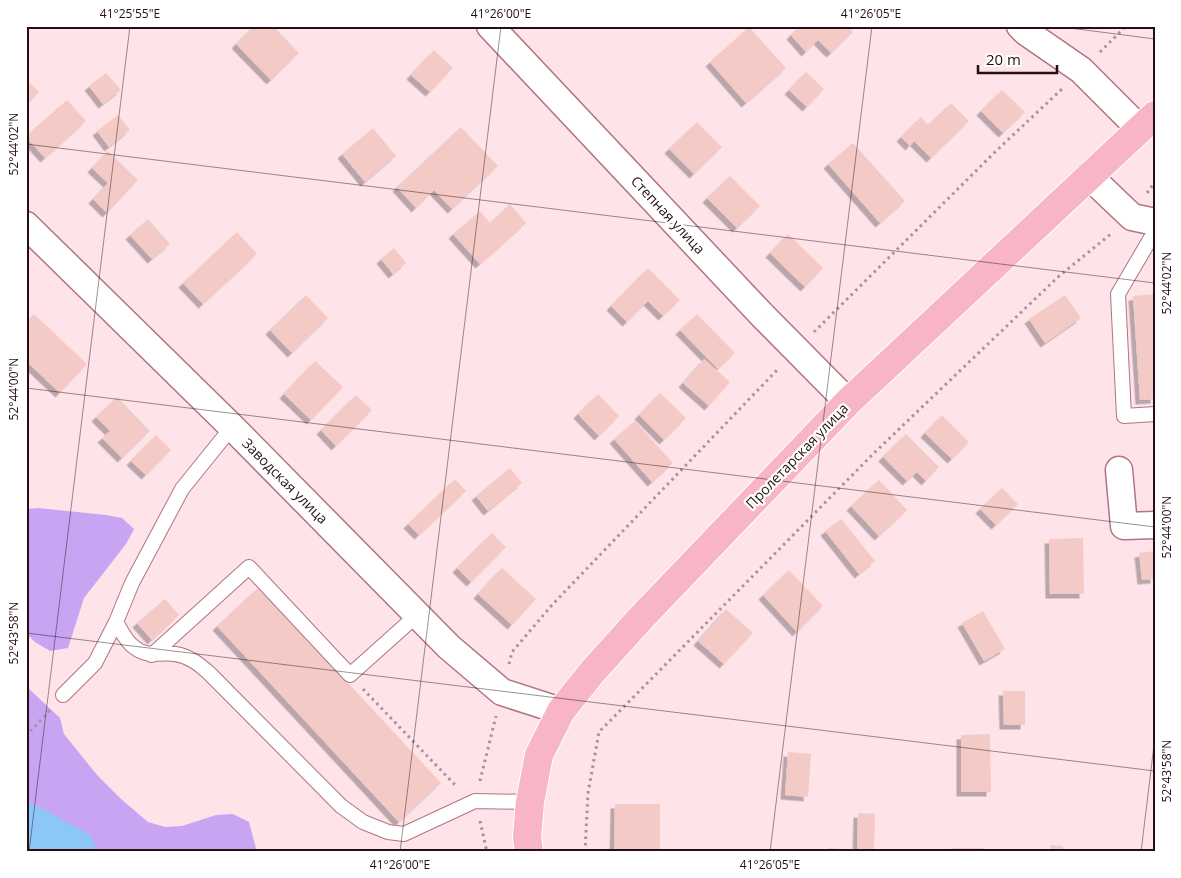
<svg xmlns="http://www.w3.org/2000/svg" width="1181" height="878" font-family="'Open Sans',sans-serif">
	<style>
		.forest { fill: #c8a5f3 }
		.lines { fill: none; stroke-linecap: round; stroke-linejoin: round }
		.river { stroke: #8dc7f7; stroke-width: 48 }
		.building { fill: #f3cac6; filter: url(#shadow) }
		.lane-casing { stroke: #b07582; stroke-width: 16 }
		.street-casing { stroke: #b07582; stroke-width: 29 }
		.primary-casing { stroke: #fff; stroke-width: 30 }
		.path { stroke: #ab9297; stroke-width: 3; stroke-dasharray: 2.5 4; stroke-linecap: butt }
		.lane { stroke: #fff; stroke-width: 14 }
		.street { stroke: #fff; stroke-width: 26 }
		.primary { stroke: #f7b5c5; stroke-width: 28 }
		.ticks { fill: none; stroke: #250f14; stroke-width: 1; stroke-opacity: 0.45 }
		.labels { text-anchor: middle; stroke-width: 4.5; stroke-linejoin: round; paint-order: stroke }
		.street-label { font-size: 14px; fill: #250f14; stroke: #fff }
		.neatline { fill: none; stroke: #250f14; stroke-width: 2 }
		.ticks-label { font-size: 12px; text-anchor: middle; fill: #250f14 }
	</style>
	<defs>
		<filter id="shadow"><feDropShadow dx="-4.5" dy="4.5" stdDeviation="0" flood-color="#0004"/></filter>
	</defs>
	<rect width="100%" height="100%" fill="#fee3e8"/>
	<!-- forest -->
	<path class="forest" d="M 38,508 L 106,515 L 122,518 L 134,529 L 126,544 L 84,598 L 68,648 L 50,651 L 35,642 L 26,633 L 26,509 Z
		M 26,686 L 60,718 L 64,734 L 97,775 L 121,799 L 148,822 L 165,827 L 182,826 L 216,815 L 233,814 L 249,822 L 257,852 L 26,852 Z"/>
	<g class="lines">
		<!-- river -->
		<path class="river" d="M 26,827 L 72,852"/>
	</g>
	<!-- building -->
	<path class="building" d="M 254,26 L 273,26 L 299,53 L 271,80 L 236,44 Z
		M 800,26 L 848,26 L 853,32 L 831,53 L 818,40 L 806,52 L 791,35 Z
		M 749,27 L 786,68 L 746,103 L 710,62 Z
		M 434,50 L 453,68 L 430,92 L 411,75 Z
		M 806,72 L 824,89 L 807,107 L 789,90 Z
		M 106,73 L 121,90 L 103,104 L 89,86 Z
		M 26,79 L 39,92 L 26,105 Z
		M 1002,90 L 1025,112 L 1003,133 L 981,111 Z
		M 67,100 L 86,121 L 45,158 L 26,137 L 26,136 Z
		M 951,103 L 969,121 L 931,158 L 914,141 L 910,146 L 901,137 L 921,117 L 928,125 Z
		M 118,115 L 130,130 L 109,147 L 97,131 Z
		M 697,122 L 722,147 L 694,174 L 669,149 Z
		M 461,127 L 498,166 L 452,209 L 434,190 L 416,208 L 397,187 Z
		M 373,128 L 396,156 L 365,182 L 342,154 Z
		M 853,143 L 905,201 L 880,223 L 828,164 Z
		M 108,151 L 138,180 L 107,213 L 93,199 L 108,183 L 92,168 Z
		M 730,176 L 760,206 L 737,228 L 707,198 Z
		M 510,204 L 526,223 L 480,264 L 453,234 L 480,211 L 490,223 Z
		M 148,219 L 170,244 L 152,259 L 130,235 Z
		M 237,232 L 257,254 L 203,304 L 183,283 Z
		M 788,234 L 823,268 L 805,287 L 770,253 Z
		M 394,248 L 406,263 L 393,274 L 381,259 Z
		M 648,268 L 680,300 L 663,316 L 648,301 L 627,322 L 611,306 Z
		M 1155,294 L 1155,399 L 1140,400 L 1133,296 Z
		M 306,295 L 328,318 L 292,353 L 270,330 Z
		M 1065,295 L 1081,318 L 1045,343 L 1029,319 Z
		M 34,314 L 87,364 L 60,393 L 26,361 L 26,322 Z
		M 697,314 L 735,353 L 718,369 L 680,330 Z
		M 704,359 L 730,382 L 709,406 L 683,383 Z
		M 315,361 L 343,387 L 311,420 L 284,394 Z
		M 660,393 L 686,418 L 664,440 L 639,415 Z
		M 598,394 L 619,416 L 599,436 L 578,414 Z
		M 356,395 L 372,410 L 336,446 L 321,430 Z
		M 117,397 L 150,431 L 122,458 L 102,438 L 110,431 L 96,417 Z
		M 942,415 L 969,442 L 952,459 L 925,433 Z
		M 635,421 L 673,463 L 652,482 L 614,439 Z
		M 906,434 L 939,467 L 926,481 L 917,472 L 907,481 L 883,457 Z
		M 156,435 L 171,450 L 146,475 L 131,461 Z
		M 510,468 L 522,483 L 488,511 L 476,496 Z
		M 455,479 L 466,491 L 419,535 L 408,524 Z
		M 879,480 L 907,510 L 879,536 L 851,506 Z
		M 1002,488 L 1018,504 L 996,525 L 980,509 Z
		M 841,519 L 875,561 L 859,574 L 825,531 Z
		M 492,533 L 506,547 L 471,582 L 457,568 Z
		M 1083,538 L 1084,594 L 1050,594 L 1049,539 Z
		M 1155,551 L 1155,579 L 1142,580 L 1139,553 Z
		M 502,568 L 536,599 L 512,625 L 478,594 Z
		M 789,570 L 823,606 L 797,632 L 763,595 Z
		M 259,587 L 441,783 L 399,822 L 217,626 Z
		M 165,599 L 179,615 L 152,640 L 137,623 Z
		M 726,609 L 753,633 L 724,664 L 698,641 Z
		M 983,611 L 1005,649 L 984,661 L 962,623 Z
		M 1003,691 L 1025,691 L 1025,725 L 1004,725 Z
		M 990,734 L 991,792 L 961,792 L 961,735 Z
		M 788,752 L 811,754 L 808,797 L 785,795 Z
		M 615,804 L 660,804 L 660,852 L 614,852 Z
		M 858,813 L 875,814 L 874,851 L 857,851 Z
		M 1050,845 L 1063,846 L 1063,852 L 1050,852 Z
		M 829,848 L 851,850 L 851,852 L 829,852 Z
		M 951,848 L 983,848 L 984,852 L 951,852 Z"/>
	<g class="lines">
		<!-- lane casing -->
		<g class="lane-casing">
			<path id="lane" d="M 1155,231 L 1118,294 L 1124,416 L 1155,414
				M 116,622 C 121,630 126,642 134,647 C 147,658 160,652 175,654 C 189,656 199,664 209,673 L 341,806 L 363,822 L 388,832 L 404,834 L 475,801 L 530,802
				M 152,655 L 249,567 L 350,675 L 417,615
				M 63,695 L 95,663 L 116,622 L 132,583 L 182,489 L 232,427"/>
		</g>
		<!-- street casing -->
		<g class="street-casing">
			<path id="street" d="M 490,26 L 762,315 L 848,402
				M 1020,26 L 1026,32 L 1081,70 L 1140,129
				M 1089,176 L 1132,217 L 1155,222
				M 26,225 L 232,427 L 449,647 L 502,692 L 561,711
				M 1119,470 L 1124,526 L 1155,525"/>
		</g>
		<!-- primary casing -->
		<g class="primary-casing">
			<path id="primary" d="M 529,852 L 527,837 L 530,802 L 539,755 L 561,711 L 593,671 L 640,619 L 848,402 L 1155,115"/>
		</g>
		<!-- path -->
		<path class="path" d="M 1100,52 L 1126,26
			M 1147,193 L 1155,182
			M 814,332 L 995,152 L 1063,88
			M 509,664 L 512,652 L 552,605 L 778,369
			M 363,689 L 457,787
			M 26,736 L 51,709
			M 480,781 L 496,716
			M 480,821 L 487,852
			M 585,852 L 588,793 L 599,732 L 874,453 L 1058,277 L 1112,233"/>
		<!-- lane -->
		<use href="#lane" class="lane"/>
		<!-- street -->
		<use href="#street" class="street"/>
		<!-- primary -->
		<use href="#primary" class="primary"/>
	</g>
	<!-- ticks -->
	<path class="ticks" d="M 1054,26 L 1155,39M 26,144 L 1155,283M 26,388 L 1155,527M 26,633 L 1155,771M 29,852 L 130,26M 400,852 L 501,26M 770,852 L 872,26M 1141,852 L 1155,737"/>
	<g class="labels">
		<!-- street labels -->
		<g class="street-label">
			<text transform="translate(668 215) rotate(47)" y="5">Степная улица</text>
			<text transform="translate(797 456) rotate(-46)" y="5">Пролетарская улица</text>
			<text transform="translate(285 481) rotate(45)" y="5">Заводская улица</text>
		</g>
	</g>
	<!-- border -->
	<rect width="1181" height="878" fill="none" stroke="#ffffff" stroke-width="55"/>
	<!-- scale -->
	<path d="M978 65v8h79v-8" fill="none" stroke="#250f14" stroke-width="2.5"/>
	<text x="986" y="65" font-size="15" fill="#250f14" stroke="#ffffff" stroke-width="4" paint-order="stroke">20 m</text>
	<rect x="28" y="28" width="1126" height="822" class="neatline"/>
	<g class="ticks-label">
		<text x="130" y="18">41°25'55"E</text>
		<text x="501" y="18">41°26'00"E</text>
		<text x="871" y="18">41°26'05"E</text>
		<text transform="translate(14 144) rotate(-90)" y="4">52°44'02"N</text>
		<text transform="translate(1167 283) rotate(-90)" y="4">52°44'02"N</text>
		<text transform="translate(14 389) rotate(-90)" y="4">52°44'00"N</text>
		<text transform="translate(1167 527) rotate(-90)" y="4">52°44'00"N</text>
		<text transform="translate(14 633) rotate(-90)" y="4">52°43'58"N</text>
		<text transform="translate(1167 771) rotate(-90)" y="4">52°43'58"N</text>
		<text x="400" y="869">41°26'00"E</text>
		<text x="770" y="869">41°26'05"E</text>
	</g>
</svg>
